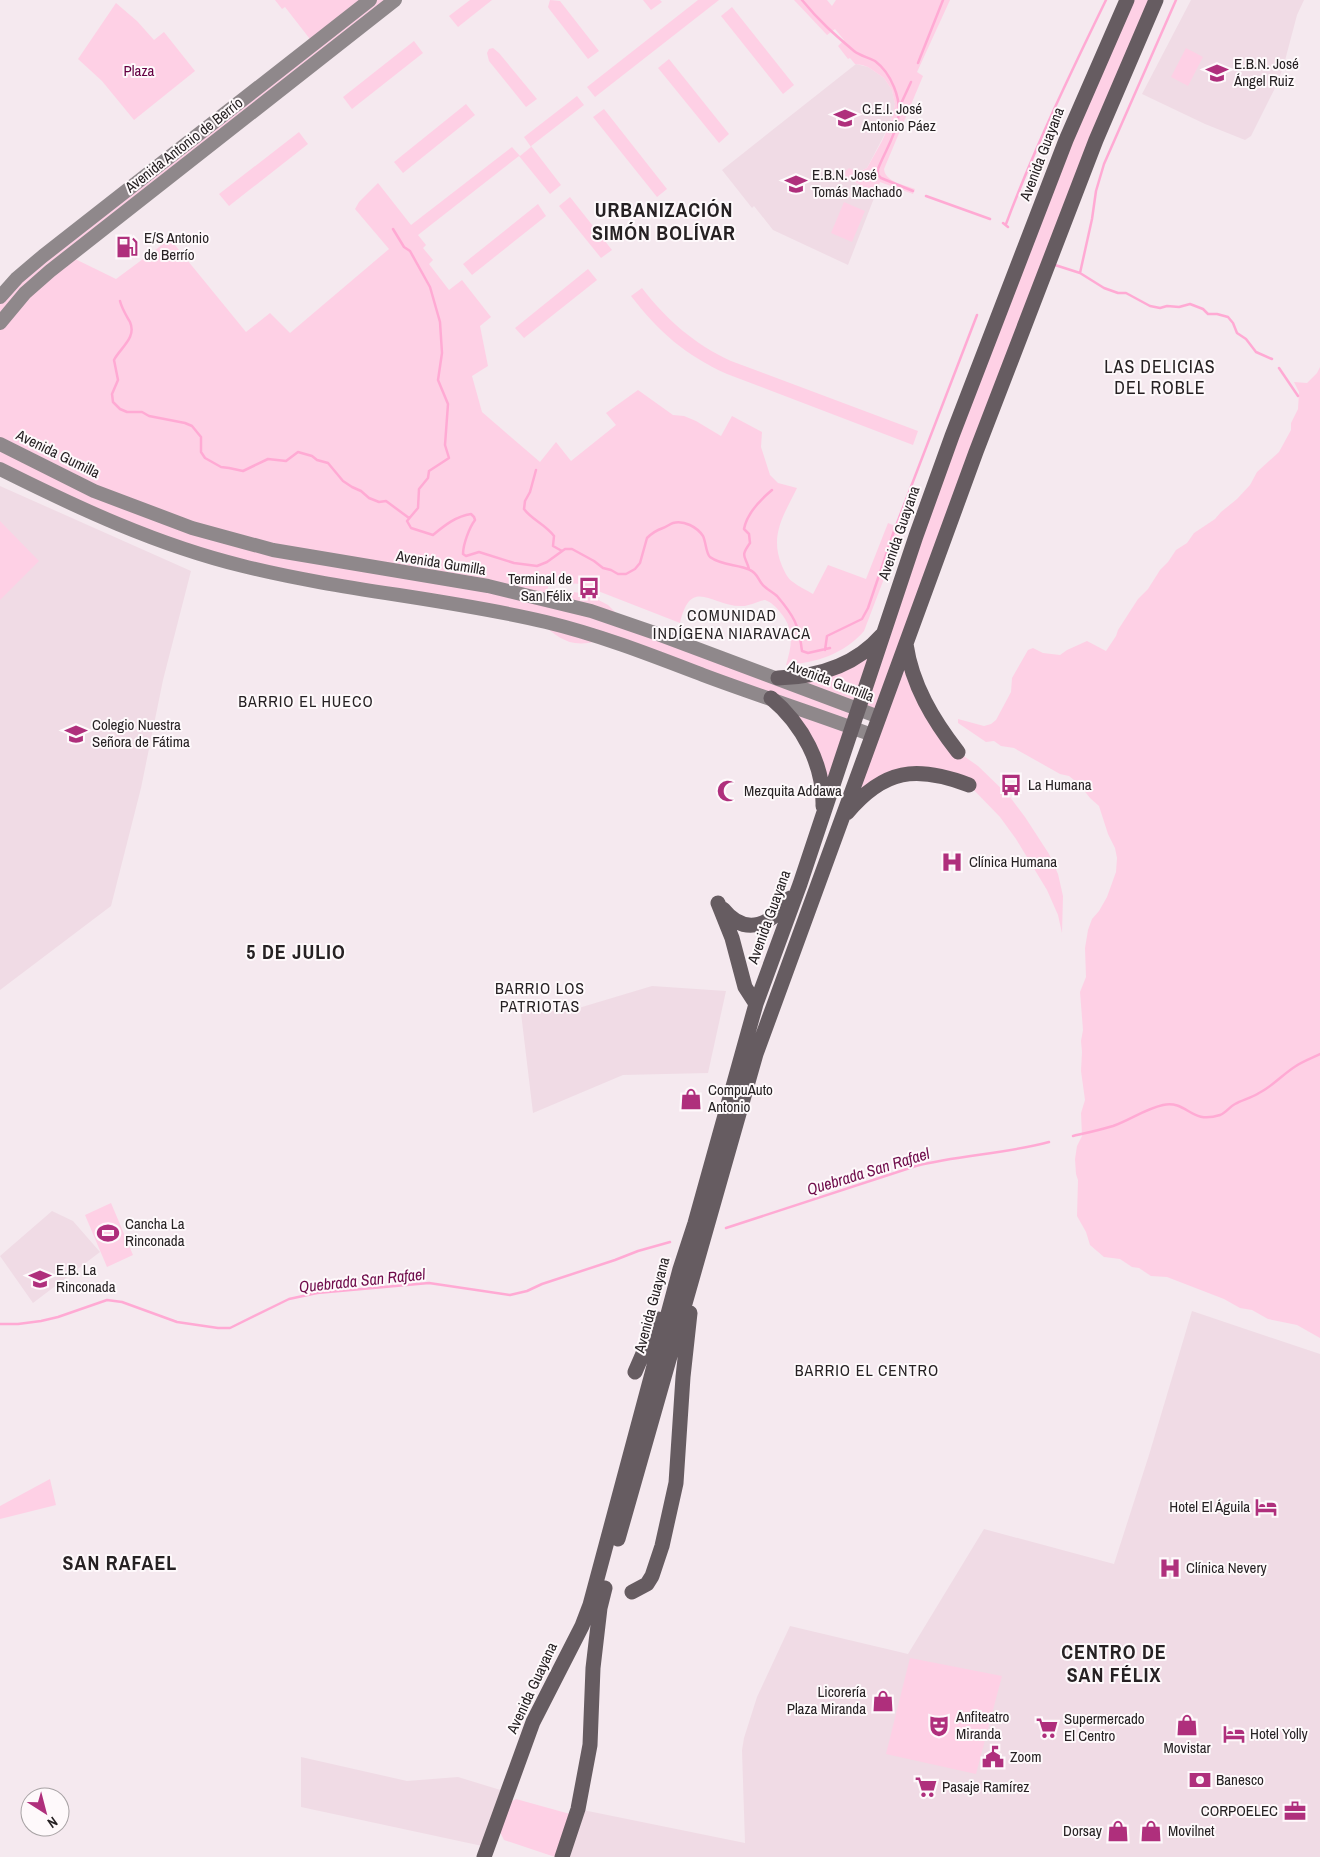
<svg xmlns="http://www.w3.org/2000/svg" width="1320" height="1857" font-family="'Archivo Narrow',sans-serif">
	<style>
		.built { fill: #f0dbe5 }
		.green { fill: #fed0e5 }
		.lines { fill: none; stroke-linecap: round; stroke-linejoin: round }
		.stream { stroke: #ffaad4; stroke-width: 2.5 }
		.secondary { stroke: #8f888b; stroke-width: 14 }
		.highway { stroke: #665c61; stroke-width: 15 }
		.labels { text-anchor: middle; stroke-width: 4; stroke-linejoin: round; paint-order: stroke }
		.poi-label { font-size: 15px; fill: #262123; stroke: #fef9fb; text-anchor: start }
		.park-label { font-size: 15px; fill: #640042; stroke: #fef9fb }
		.street-label { font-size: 15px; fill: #262123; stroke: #fef9fb }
		.neighbourhood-label { font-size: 16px; letter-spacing: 1px; fill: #262123; stroke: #fef9fb }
		.water-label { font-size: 16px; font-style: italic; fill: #6f0c4b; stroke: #fef9fb }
		.quarter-label { font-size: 18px; letter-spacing: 1px; fill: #262123; stroke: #fef9fb }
		.district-label { font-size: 20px; font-weight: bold; letter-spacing: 1px; fill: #262123; stroke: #fef9fb }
	</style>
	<rect width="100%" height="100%" fill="#f5e9ef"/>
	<!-- built -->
	<path class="built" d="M 1191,0 L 1304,0 L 1297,15 L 1283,68 L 1275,88 L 1251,136 L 1245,140 L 1205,124 L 1142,94 Z
		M 856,64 L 868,67 L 884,78 L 892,90 L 895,104 L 891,122 L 867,168 L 858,172 L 841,175 L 876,193 L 848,265 L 773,230 L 754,206 L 752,208 L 722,170 Z
		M 0,486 L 191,571 L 163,680 L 141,788 L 111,906 L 0,990 Z
		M 652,986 L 726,991 L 708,1073 L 623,1075 L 533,1113 L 521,1013 L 572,1010 Z
		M 52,1211 L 73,1221 L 100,1252 L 33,1303 L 0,1256 Z
		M 1192,1311 L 1320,1354 L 1320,1857 L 563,1857 L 578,1809 L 745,1843 L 742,1750 L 744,1738 L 757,1697 L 790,1626 L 908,1654 L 984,1529 L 1114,1564 L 1149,1455 Z
		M 301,1757 L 407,1781 L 458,1777 L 507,1792 L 487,1847 L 301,1807 Z"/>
	<!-- green -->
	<path class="green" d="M 275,0 L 361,0 L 313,43 L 285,7 L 282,9 Z
		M 370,0 L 395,0 L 69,256 L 116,279 L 170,239 L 246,332 L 270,313 L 290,333 L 389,249 L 355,209 L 359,202 L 378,183 L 411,225 L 512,147 L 520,156 L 531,147 L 524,137 L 577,96 L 584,105 L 531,146 L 561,185 L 550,194 L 519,156 L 418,235 L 426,245 L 423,248 L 433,260 L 429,264 L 449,290 L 462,280 L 491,317 L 480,326 L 488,366 L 472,376 L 482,412 L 540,462 L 556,442 L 571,461 L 616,425 L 606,413 L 638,390 L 673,415 L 684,416 L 696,421 L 721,436 L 732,416 L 762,432 L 761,447 L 770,475 L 778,483 L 797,488 C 784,515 769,535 782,566 C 785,572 787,578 793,582 C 799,587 807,590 813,594 L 828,565 L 866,579 L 888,523 L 903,529 L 864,631 C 844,654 816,663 786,665 C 792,645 795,630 780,612 C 776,607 771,602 765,600 C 757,601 750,606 742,606 C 712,607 691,575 680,623 L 580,584 L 550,582 L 544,598 L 560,590 L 587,594 L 608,605 L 625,622 L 796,678 L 871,647 L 1127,0 L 1156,0 L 1096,140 L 908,657 L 958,752 L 978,766 L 1010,797 L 1025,817 L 1049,854 L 1058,874 L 1063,896 L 1062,933 L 1058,915 L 1047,890 L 1016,839 L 1000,817 L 969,785 L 921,772 L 858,800 L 878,717 L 859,709 L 823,790 L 782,708 L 603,639 C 572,650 561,640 537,620 L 174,547 L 0,469 L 0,297 Z
		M 470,0 L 492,0 L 458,27 L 449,16 Z
		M 550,0 L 560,1 L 599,51 L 588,59 L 550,10 L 548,7 Z
		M 643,0 L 660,0 L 662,2 L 651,10 Z
		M 698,0 L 719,0 L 595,97 L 587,87 Z
		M 794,0 L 827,0 L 832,6 L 836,0 L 950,0 L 917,72 L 923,76 L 884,169 C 885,182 905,185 915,189 L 913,194 L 880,182 L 876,193 L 841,175 L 849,168 L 858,172 L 867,168 L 882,141 L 891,122 L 895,104 L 892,90 L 884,78 L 868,67 L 862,65 L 855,64 L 850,58 L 848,59 L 838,46 L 844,40 L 835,29 L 827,35 Z
		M 116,3 L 137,21 L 154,40 L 164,32 L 195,71 L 134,120 L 102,81 L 78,59 Z
		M 732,7 L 794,85 L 783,94 L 721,16 Z
		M 414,41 L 423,53 L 352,109 L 343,97 Z
		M 493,48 L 499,53 L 537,99 L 526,107 L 489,61 L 487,53 L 489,49 Z
		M 1186,48 L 1203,57 L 1188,86 L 1171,77 Z
		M 669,59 L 729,134 L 719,143 L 658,68 Z
		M 466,104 L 475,115 L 403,173 L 394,162 Z
		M 604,109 L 667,189 L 657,197 L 593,117 Z
		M 299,132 L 308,144 L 229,206 L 219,194 Z
		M 570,197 L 612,250 L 601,258 L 559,206 Z
		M 844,202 L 865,211 L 852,242 L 831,233 Z
		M 538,204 L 546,216 L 472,275 L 463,264 Z
		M 588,269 L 597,280 L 524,338 L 515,328 Z
		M 642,288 C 667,320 694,344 731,361 L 918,431 L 913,445 L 727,374 C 685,355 659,332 631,296 Z
		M 1320,367 L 1320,1338 L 1297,1325 L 1268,1319 L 1252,1310 L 1240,1308 L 1224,1299 L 1167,1277 L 1151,1276 L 1139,1268 L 1132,1267 L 1120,1259 L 1104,1257 L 1090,1245 L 1086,1232 L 1077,1216 L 1078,1180 L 1076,1174 L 1075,1159 L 1077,1146 L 1082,1136 L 1081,1113 L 1085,1100 L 1081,1071 L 1082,1052 L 1081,1041 L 1083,1030 L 1080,992 L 1086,977 L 1085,948 L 1088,930 L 1092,919 L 1099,911 L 1107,897 L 1116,872 L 1117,858 L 1115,848 L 1108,834 L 1099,806 L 1090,798 L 1079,784 L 1069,776 L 1060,774 L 1014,748 L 1001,746 L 994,741 L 986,742 L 958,723 L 958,719 L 984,726 L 991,724 L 996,720 L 1011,692 L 1012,678 L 1028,650 L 1033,648 L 1043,653 L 1060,655 L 1067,650 L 1087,641 L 1106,651 L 1116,636 L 1118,630 L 1138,599 L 1148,589 L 1160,570 L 1168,562 L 1176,550 L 1187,543 L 1194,533 L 1215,519 L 1221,512 L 1237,499 L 1250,485 L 1257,472 L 1279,452 L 1291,430 L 1291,423 L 1298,409 L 1299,392 L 1294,382 L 1307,383 L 1317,373 Z
		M 0,521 L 39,561 L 0,600 Z
		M 111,1203 L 133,1255 L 107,1267 L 85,1215 Z
		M 50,1479 L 56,1505 L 0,1519 L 0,1506 Z
		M 910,1658 L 1002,1676 L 976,1774 L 886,1754 Z
		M 516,1799 L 570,1814 L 555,1857 L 504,1840 L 499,1830 L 509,1803 Z"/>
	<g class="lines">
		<!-- stream -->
		<path class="stream" d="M 802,0 C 819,21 834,34 854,51 C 860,56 868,57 875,61 C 891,73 902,99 898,119 C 895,137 884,153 878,169 L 878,175 L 881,178 L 913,191
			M 918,63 L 943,0
			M 899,108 L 911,82
			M 926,196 L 990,219
			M 1003,223 L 1008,227
			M 1006,224 C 1035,147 1070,74 1106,0
			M 393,229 L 404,247 L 410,251 L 430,287 L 440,322 L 442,353 L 438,380 L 448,404 L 445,445 L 449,458 L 429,471 L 428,478 L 419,489 L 418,508 L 407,521 L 411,528 L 433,535 C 444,526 456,516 471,514 L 474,517 L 475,520 C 469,528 463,545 463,554 L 466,556 L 479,552 L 514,563 L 537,566 L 547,562 L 565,549 L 572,549 L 594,561 L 603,568 L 611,570 L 618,574 L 626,574 L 635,569 L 640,563 L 647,538 C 652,533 657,530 663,528 C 666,527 670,524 673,523 C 684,520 697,527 703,536 C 706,542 706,554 710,557 C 722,566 738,564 750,570 C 757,573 758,579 762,584 C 766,589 773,592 777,596 C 794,616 799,625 802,651 L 808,653 L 830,648
			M 1055,265 L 1080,273 L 1104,288 L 1118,293 L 1126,293 L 1150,306 L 1160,308 L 1167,306 L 1179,307 L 1190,304 L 1203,309 L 1208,314 L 1217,314 L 1228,317 L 1233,323 L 1237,333 L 1246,339 L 1256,352 L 1272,359
			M 1080,273 L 1092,219 L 1096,191 L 1104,164 L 1176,0
			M 120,301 C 122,309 126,315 130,322 C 137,338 120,348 114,360 L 118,380 L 112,394 L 113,402 L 120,409 L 127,412 L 142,412 L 149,416 L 185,423 L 192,426 L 201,437 L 201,452 L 205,458 L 221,467 L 229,468 L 243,471 L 268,459 L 286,461 L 298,452 L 312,456 L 317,460 L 328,463 L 343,481 L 352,487 L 361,491 L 369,498 L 379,502 L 386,501 L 409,518
			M 1279,368 L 1298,396
			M 536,470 L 530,492 L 525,501 L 524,509 C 532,520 545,524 554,536 L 553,546 L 562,551
			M 749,569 C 745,555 740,557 750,543 L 749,534 L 744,529 C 747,513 760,500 772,490
			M 825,650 L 827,636 L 862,619 L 868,608 L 894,531 L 977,315
			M 1073,1136 C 1086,1133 1100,1130 1113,1126 C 1130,1120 1145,1109 1163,1105 C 1188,1100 1190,1125 1220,1115 C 1226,1113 1229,1107 1235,1104 C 1242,1100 1251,1098 1259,1093 C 1273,1086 1283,1074 1296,1066 C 1303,1061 1312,1058 1320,1054
			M 726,1228 L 916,1166 C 960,1155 1005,1154 1049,1142
			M 0,1324 L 18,1324 L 41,1321 L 58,1317 L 107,1300 L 122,1302 L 177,1322 L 218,1328 L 230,1328 L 289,1299 L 317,1293 L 429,1283 L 510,1295 L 527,1291 L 542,1284 L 615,1260 L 638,1251 L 670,1242"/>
		<!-- secondary -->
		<path class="secondary" d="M 0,297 L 17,278 L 43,256 L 370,0
			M 0,323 L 25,293 L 50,271 L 395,0
			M 0,444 L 94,491 L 192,528 L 273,550 L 488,586 L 591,611 L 655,633 L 879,717
			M 0,469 C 78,508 157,545 243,566 C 343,591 446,598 546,622 C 600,635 651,655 703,675 C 759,696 816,714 872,735"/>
		<!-- highway -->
		<path class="highway" d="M 906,644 C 912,685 933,720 958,752
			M 778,678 C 817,677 855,666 882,635
			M 771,698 C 802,724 824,764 823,806
			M 847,813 C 884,769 916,765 969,785
			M 718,903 L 732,938 L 745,987 L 756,1004
			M 723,909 C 746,938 773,924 790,898
			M 635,1372 L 658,1319
			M 618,1539 L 756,1054 L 976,452 L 1096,140 L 1156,0
			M 632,1592 L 647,1584 L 652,1576 L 662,1546 L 676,1483 L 683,1377 L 690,1313
			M 484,1857 L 533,1722 L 582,1626 L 590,1605 L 680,1269 L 695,1223 L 756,1004 L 800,884 L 916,536 L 952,436 L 1066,140 L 1127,0
			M 562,1857 L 578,1809 L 590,1745 L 593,1668 L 600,1608 L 605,1588"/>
	</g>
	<!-- icons -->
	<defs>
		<g id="school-bare" transform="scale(1.725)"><path d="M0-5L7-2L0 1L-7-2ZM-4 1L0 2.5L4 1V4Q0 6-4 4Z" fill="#af2f7c" stroke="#fef9fb" stroke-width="2.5" paint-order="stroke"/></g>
		<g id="fuel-bare" transform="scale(1.725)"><path d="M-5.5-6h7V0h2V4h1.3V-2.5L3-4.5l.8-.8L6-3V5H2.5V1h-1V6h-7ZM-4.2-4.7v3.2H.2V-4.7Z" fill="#af2f7c" stroke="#fef9fb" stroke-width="2.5" paint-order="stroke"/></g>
		<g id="bus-bare" transform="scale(1.725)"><path d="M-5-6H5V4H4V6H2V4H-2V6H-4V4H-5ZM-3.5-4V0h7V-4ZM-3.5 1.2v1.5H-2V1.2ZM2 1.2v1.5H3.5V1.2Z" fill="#af2f7c" stroke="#fef9fb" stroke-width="2.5" paint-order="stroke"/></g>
		<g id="mosque-bare" transform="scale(1.725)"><path d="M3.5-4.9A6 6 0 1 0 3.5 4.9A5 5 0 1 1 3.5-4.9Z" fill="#af2f7c" stroke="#fef9fb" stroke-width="2.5" paint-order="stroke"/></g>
		<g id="hospital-bare" transform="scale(1.725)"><path d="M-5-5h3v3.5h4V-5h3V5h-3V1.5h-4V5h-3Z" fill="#af2f7c" stroke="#fef9fb" stroke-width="2.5" paint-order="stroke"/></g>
		<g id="shop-bare" transform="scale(1.725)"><path d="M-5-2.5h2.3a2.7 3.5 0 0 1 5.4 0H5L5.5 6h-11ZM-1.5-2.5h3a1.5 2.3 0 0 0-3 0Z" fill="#af2f7c" stroke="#fef9fb" stroke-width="2.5" paint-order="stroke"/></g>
		<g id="stadium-bare" transform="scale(1.725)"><path d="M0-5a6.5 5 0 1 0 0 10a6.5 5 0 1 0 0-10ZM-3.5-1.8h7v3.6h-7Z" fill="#af2f7c" stroke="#fef9fb" stroke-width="2.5" paint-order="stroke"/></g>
		<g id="hotel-bare" transform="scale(1.725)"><path d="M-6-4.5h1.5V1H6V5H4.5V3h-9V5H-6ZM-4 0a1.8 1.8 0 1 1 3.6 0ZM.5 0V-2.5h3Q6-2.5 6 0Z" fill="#af2f7c" stroke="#fef9fb" stroke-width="2.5" paint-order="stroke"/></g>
		<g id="theatre-bare" transform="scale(1.725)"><path d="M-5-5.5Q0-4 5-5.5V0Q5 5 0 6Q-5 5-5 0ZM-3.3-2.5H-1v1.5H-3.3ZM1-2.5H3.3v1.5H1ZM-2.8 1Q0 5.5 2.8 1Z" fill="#af2f7c" stroke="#fef9fb" stroke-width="2.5" paint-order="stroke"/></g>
		<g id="supermarket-bare" transform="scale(1.725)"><path d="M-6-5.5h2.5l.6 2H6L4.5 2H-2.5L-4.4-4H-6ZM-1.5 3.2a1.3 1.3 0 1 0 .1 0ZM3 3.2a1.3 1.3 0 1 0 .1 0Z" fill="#af2f7c" stroke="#fef9fb" stroke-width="2.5" paint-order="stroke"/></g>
		<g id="civic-bare" transform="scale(1.725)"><path d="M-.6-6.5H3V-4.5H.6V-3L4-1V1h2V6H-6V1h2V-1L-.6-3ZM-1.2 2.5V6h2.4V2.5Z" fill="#af2f7c" stroke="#fef9fb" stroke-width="2.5" paint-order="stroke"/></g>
		<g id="bank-bare" transform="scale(1.725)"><path d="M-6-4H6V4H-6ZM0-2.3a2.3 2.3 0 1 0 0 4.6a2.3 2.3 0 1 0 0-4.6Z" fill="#af2f7c" stroke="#fef9fb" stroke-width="2.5" paint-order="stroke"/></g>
		<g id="office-bare" transform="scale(1.725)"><path d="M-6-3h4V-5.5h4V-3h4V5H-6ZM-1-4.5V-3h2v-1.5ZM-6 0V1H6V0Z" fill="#af2f7c" stroke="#fef9fb" stroke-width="2.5" paint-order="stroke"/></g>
	</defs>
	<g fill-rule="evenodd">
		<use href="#school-bare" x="1217" y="73"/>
		<use href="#school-bare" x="845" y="118"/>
		<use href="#school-bare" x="796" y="184"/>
		<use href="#fuel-bare" x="127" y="247"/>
		<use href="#bus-bare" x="589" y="588"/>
		<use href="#school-bare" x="76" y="734"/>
		<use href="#bus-bare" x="1011" y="785"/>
		<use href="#mosque-bare" x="728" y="791"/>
		<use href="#hospital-bare" x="952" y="862"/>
		<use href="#shop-bare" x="691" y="1099"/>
		<use href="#stadium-bare" x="108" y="1233"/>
		<use href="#school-bare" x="40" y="1279"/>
		<use href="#hotel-bare" x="1266" y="1507"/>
		<use href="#hospital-bare" x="1170" y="1568"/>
		<use href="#shop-bare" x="883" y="1701"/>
		<use href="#shop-bare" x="1187" y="1725"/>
		<use href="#theatre-bare" x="939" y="1726"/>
		<use href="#supermarket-bare" x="1047" y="1728"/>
		<use href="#hotel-bare" x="1234" y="1734"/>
		<use href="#civic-bare" x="993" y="1757"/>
		<use href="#bank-bare" x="1200" y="1780"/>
		<use href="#supermarket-bare" x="926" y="1787"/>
		<use href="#office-bare" x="1295" y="1811"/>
		<use href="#shop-bare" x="1118" y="1831"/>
		<use href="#shop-bare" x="1151" y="1831"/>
	</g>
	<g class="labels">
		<!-- poi labels -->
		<g class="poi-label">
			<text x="1234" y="69">E.B.N. José<tspan x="1234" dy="17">Ángel Ruiz</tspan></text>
			<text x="862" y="114">C.E.I. José<tspan x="862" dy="17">Antonio Páez</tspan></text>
			<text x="812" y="180">E.B.N. José<tspan x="812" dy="17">Tomás Machado</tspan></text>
			<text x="144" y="243">E/S Antonio<tspan x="144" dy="17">de Berrío</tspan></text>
			<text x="572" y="584" text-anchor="end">Terminal de<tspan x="572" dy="17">San Félix</tspan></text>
			<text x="92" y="730">Colegio Nuestra<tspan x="92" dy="17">Señora de Fátima</tspan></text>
			<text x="1028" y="790">La Humana</text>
			<text x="744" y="796">Mezquita Addawa</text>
			<text x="969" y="867">Clínica Humana</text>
			<text x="708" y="1095">CompuAuto<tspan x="708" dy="17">Antonio</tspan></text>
			<text x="125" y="1229">Cancha La<tspan x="125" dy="17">Rinconada</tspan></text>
			<text x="56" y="1275">E.B. La<tspan x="56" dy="17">Rinconada</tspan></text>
			<text x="1250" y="1512" text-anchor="end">Hotel El Águila</text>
			<text x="1186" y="1573">Clínica Nevery</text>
			<text x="866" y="1697" text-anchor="end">Licorería<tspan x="866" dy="17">Plaza Miranda</tspan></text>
			<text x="956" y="1722">Anfiteatro<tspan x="956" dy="17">Miranda</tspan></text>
			<text x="1064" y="1724">Supermercado<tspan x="1064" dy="17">El Centro</tspan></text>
			<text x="1250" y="1739">Hotel Yolly</text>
			<text x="1187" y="1753" text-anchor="middle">Movistar</text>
			<text x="1010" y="1762">Zoom</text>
			<text x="1216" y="1785">Banesco</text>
			<text x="942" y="1792">Pasaje Ramírez</text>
			<text x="1278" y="1816" text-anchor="end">CORPOELEC</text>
			<text x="1102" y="1836" text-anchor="end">Dorsay</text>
			<text x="1168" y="1836">Movilnet</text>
		</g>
		<!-- park labels -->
		<g class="park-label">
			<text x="139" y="76">Plaza</text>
		</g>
		<!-- street labels -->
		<g class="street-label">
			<text transform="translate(184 145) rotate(-38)" y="5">Avenida Antonio de Berrío</text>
			<text transform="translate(1042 154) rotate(-69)" y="5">Avenida Guayana</text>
			<text transform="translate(58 454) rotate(26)" y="5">Avenida Gumilla</text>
			<text transform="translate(899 533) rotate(-71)" y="5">Avenida Guayana</text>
			<text transform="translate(441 563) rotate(9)" y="5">Avenida Gumilla</text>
			<text transform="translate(831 681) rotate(21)" y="5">Avenida Gumilla</text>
			<text transform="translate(769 917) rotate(-70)" y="5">Avenida Guayana</text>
			<text transform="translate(652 1305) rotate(-75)" y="5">Avenida Guayana</text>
			<text transform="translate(532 1688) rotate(-65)" y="5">Avenida Guayana</text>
		</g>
		<!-- neighbourhood labels -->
		<g class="neighbourhood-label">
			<text x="732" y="621">COMUNIDAD<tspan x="732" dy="18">INDÍGENA NIARAVACA</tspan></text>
			<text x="306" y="707">BARRIO EL HUECO</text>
			<text x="540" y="994">BARRIO LOS<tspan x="540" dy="18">PATRIOTAS</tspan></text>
			<text x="867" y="1376">BARRIO EL CENTRO</text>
		</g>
		<!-- water labels -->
		<g class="water-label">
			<text transform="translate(868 1171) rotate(-17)" y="6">Quebrada San Rafael</text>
			<text transform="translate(362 1280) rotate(-6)" y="6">Quebrada San Rafael</text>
		</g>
		<!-- quarter labels -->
		<g class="quarter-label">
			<text x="1160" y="373">LAS DELICIAS<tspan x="1160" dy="21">DEL ROBLE</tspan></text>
		</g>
		<!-- district labels -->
		<g class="district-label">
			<text x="664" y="217">URBANIZACIÓN<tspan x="664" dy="23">SIMÓN BOLÍVAR</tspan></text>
			<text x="296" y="959">5 DE JULIO</text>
			<text x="120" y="1570">SAN RAFAEL</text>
			<text x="1114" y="1659">CENTRO DE<tspan x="1114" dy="23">SAN FÉLIX</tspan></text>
		</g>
	</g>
	<!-- north arrow -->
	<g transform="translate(45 1812) rotate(144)"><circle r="24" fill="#fef9fb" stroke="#a8a3a5"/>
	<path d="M0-4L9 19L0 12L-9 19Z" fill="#af2f7c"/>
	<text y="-8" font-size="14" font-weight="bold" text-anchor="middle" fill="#262123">N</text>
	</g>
</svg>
